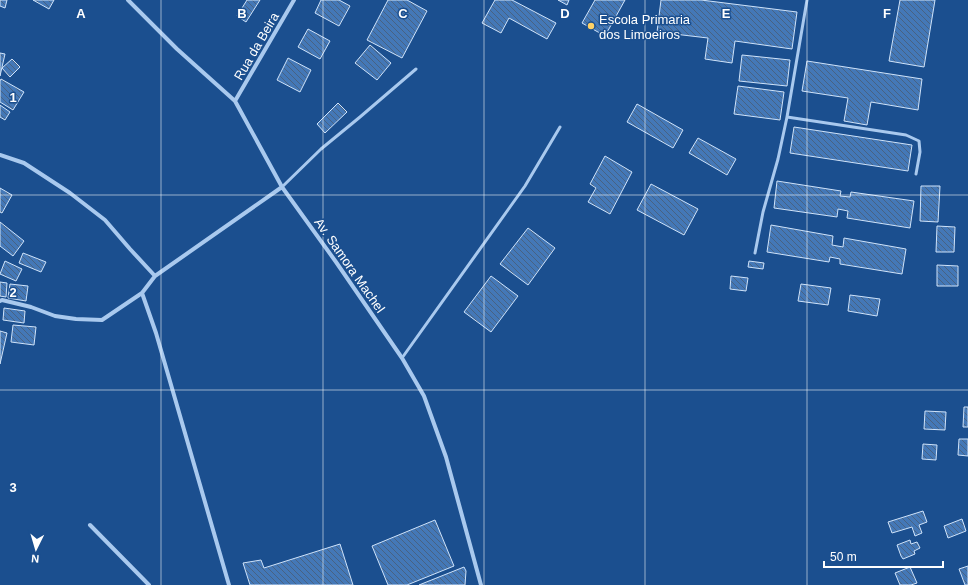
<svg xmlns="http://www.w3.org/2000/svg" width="968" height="585" font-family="Helvetica,sans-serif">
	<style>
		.building { fill: url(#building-back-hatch); stroke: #cfe3fa }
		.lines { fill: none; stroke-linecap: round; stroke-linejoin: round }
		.lane { stroke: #a9c9ee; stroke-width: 3 }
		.street { stroke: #a9c9ee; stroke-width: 4 }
		.grid { fill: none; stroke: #fff; stroke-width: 1; stroke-opacity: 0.55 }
		.poi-dot { fill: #ffd166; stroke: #1b4f8f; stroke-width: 1.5 }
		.labels { text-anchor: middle; stroke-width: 3; stroke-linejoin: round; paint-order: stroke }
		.poi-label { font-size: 13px; fill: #fff; stroke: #1b4f8f; text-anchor: start }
		.street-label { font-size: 13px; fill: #fff; stroke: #1b4f8f }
		.grid-label { font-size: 13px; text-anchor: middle; font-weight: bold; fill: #fff; stroke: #1b4f8f; stroke-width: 3; stroke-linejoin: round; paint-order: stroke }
	</style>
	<defs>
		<pattern id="building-back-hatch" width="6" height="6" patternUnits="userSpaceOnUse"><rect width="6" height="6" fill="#4478b7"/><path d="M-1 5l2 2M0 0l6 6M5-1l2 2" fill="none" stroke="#486282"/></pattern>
	</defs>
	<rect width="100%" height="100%" fill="#1b4f8f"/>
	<!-- building -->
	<path class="building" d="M 0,0 L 7,0 L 5,8 L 0,6 Z
		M 33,0 L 54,0 L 49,9 Z
		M 247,0 L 260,0 L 246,22 L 237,16 Z
		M 321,0 L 339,0 L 350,6 L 339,26 L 315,13 Z
		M 388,0 L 407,0 L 427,11 L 402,58 L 367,40 Z
		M 495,0 L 512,0 L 556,23 L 547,39 L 509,18 L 501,33 L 482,23 Z
		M 558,0 L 569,0 L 567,5 Z
		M 595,0 L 625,0 L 605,36 L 582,23 Z
		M 661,0 L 701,0 L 797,12 L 792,49 L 735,41 L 732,63 L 705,59 L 708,38 L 657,32 Z
		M 900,0 L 935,0 L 924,67 L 889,61 Z
		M 308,29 L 330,41 L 320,59 L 298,47 Z
		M 370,45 L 391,63 L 377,80 L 355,63 Z
		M 0,53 L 5,54 L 0,76 Z
		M 742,55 L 790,60 L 787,86 L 739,81 Z
		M 288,58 L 311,70 L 300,92 L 277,80 Z
		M 12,59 L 20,67 L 10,77 L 2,68 Z
		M 807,61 L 922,79 L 918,110 L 871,102 L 867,125 L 844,121 L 848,98 L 802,91 Z
		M 1,79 L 24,92 L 13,110 L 0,102 L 0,81 Z
		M 738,86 L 784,92 L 780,120 L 734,114 Z
		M 338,103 L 347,112 L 325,133 L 317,124 Z
		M 637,104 L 683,130 L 673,148 L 627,122 Z
		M 0,105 L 10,112 L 5,120 L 0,117 Z
		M 794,127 L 912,145 L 908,171 L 790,153 Z
		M 698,138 L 736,159 L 727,175 L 689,153 Z
		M 605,156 L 632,172 L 610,214 L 588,202 L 596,188 L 590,184 Z
		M 777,181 L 841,191 L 840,196 L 850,197 L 851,192 L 914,201 L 910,228 L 847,218 L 848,211 L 838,209 L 837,217 L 774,208 Z
		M 651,184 L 698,209 L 684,235 L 637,210 Z
		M 921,186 L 940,186 L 938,222 L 920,221 Z
		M 0,188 L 12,195 L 2,213 L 0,212 Z
		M 0,222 L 24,241 L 13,256 L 0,246 Z
		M 771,225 L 833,236 L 832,245 L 843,247 L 844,238 L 906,249 L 902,274 L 840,264 L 840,259 L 830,257 L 829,262 L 767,252 Z
		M 937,226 L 955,227 L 954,252 L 936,252 Z
		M 528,228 L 555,248 L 528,285 L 500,264 Z
		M 23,253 L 46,262 L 41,272 L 19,263 Z
		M 5,261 L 22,269 L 16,281 L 0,274 Z
		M 749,261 L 764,263 L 763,269 L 748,267 Z
		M 937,265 L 958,266 L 958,286 L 937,286 Z
		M 491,276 L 518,296 L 491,332 L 464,312 Z
		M 731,276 L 748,278 L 746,291 L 730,289 Z
		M 0,282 L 7,283 L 6,297 L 0,296 Z
		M 10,284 L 28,286 L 26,301 L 8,298 Z
		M 801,284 L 831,288 L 828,305 L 798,301 Z
		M 850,295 L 880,299 L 877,316 L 848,311 Z
		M 4,308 L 25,311 L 24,323 L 3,320 Z
		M 13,325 L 36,327 L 34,345 L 11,342 Z
		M 0,331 L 7,333 L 0,364 Z
		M 964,407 L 968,407 L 968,427 L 963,427 Z
		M 925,411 L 946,412 L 945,430 L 924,429 Z
		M 959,439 L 968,439 L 968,456 L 958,455 Z
		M 923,444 L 937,445 L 936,460 L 922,459 Z
		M 923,511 L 927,522 L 919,525 L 922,533 L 915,536 L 912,527 L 892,533 L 888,522 Z
		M 962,519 L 966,531 L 948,538 L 944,526 Z
		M 435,520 L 454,566 L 407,585 L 388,585 L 372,546 Z
		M 910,540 L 911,544 L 917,542 L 920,548 L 914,551 L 915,554 L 903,559 L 901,556 L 897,545 Z
		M 340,544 L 353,585 L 250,585 L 243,563 L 261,560 L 264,568 Z
		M 968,566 L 968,585 L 965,585 L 959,569 Z
		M 464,567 L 466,571 L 465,585 L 419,585 Z
		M 910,567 L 917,583 L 911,585 L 900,585 L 895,573 Z"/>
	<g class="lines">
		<!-- lane -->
		<path class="lane" d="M 787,117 L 906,135 L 919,141 L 920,152 L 916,174
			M 282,187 L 321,149 L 360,117 L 416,69
			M 755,253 L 763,212 L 778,159 L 787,117 L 807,0
			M 402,358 L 525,186 L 560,127"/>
		<!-- street -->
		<path class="street" d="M 128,0 L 177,49 L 235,101 L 282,187 L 336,262 L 402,358 L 424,396 L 446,457 L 481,585
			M 235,101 L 294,0
			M 0,155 L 24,163 L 70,193 L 105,220 L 130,249 L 155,276
			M 0,301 L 2,300 L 31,307 L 55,316 L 76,319 L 102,320 L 142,293
			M 90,525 L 149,585
			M 229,585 L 156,333 L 142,293 L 155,276 L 282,187"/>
	</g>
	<!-- grid -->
	<path class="grid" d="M 161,0 L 161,585M 323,0 L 323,585M 484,0 L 484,585M 645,0 L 645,585M 807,0 L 807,585M 0,195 L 968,195M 0,390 L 968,390"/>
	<!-- markers -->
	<circle class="poi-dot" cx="591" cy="26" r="4"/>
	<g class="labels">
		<!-- poi labels -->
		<g class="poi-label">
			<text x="599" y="24">Escola Primaria<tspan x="599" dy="15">dos Limoeiros</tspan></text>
		</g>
		<!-- street labels -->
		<g class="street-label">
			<text transform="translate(256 46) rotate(-60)" y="5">Rua da Beira</text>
			<text transform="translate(350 265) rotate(55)" y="5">Av. Samora Machel</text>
		</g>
	</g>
	<g class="grid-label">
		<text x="81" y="18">A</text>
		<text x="242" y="18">B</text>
		<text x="403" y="18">C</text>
		<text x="565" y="18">D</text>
		<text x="726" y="18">E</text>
		<text x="887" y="18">F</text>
		<text x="13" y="102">1</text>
		<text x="13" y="297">2</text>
		<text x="13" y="492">3</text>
	</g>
	<!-- north arrow -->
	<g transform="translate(36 549) rotate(185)" stroke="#1b4f8f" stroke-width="3" paint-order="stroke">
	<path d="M0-3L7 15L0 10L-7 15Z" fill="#ffffff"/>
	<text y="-6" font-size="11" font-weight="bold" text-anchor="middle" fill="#ffffff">N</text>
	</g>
	<!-- scale -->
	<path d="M824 561v6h119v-6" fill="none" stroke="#ffffff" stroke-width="2"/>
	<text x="830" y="561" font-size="12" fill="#ffffff" stroke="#1b4f8f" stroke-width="3" paint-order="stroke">50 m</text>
</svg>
